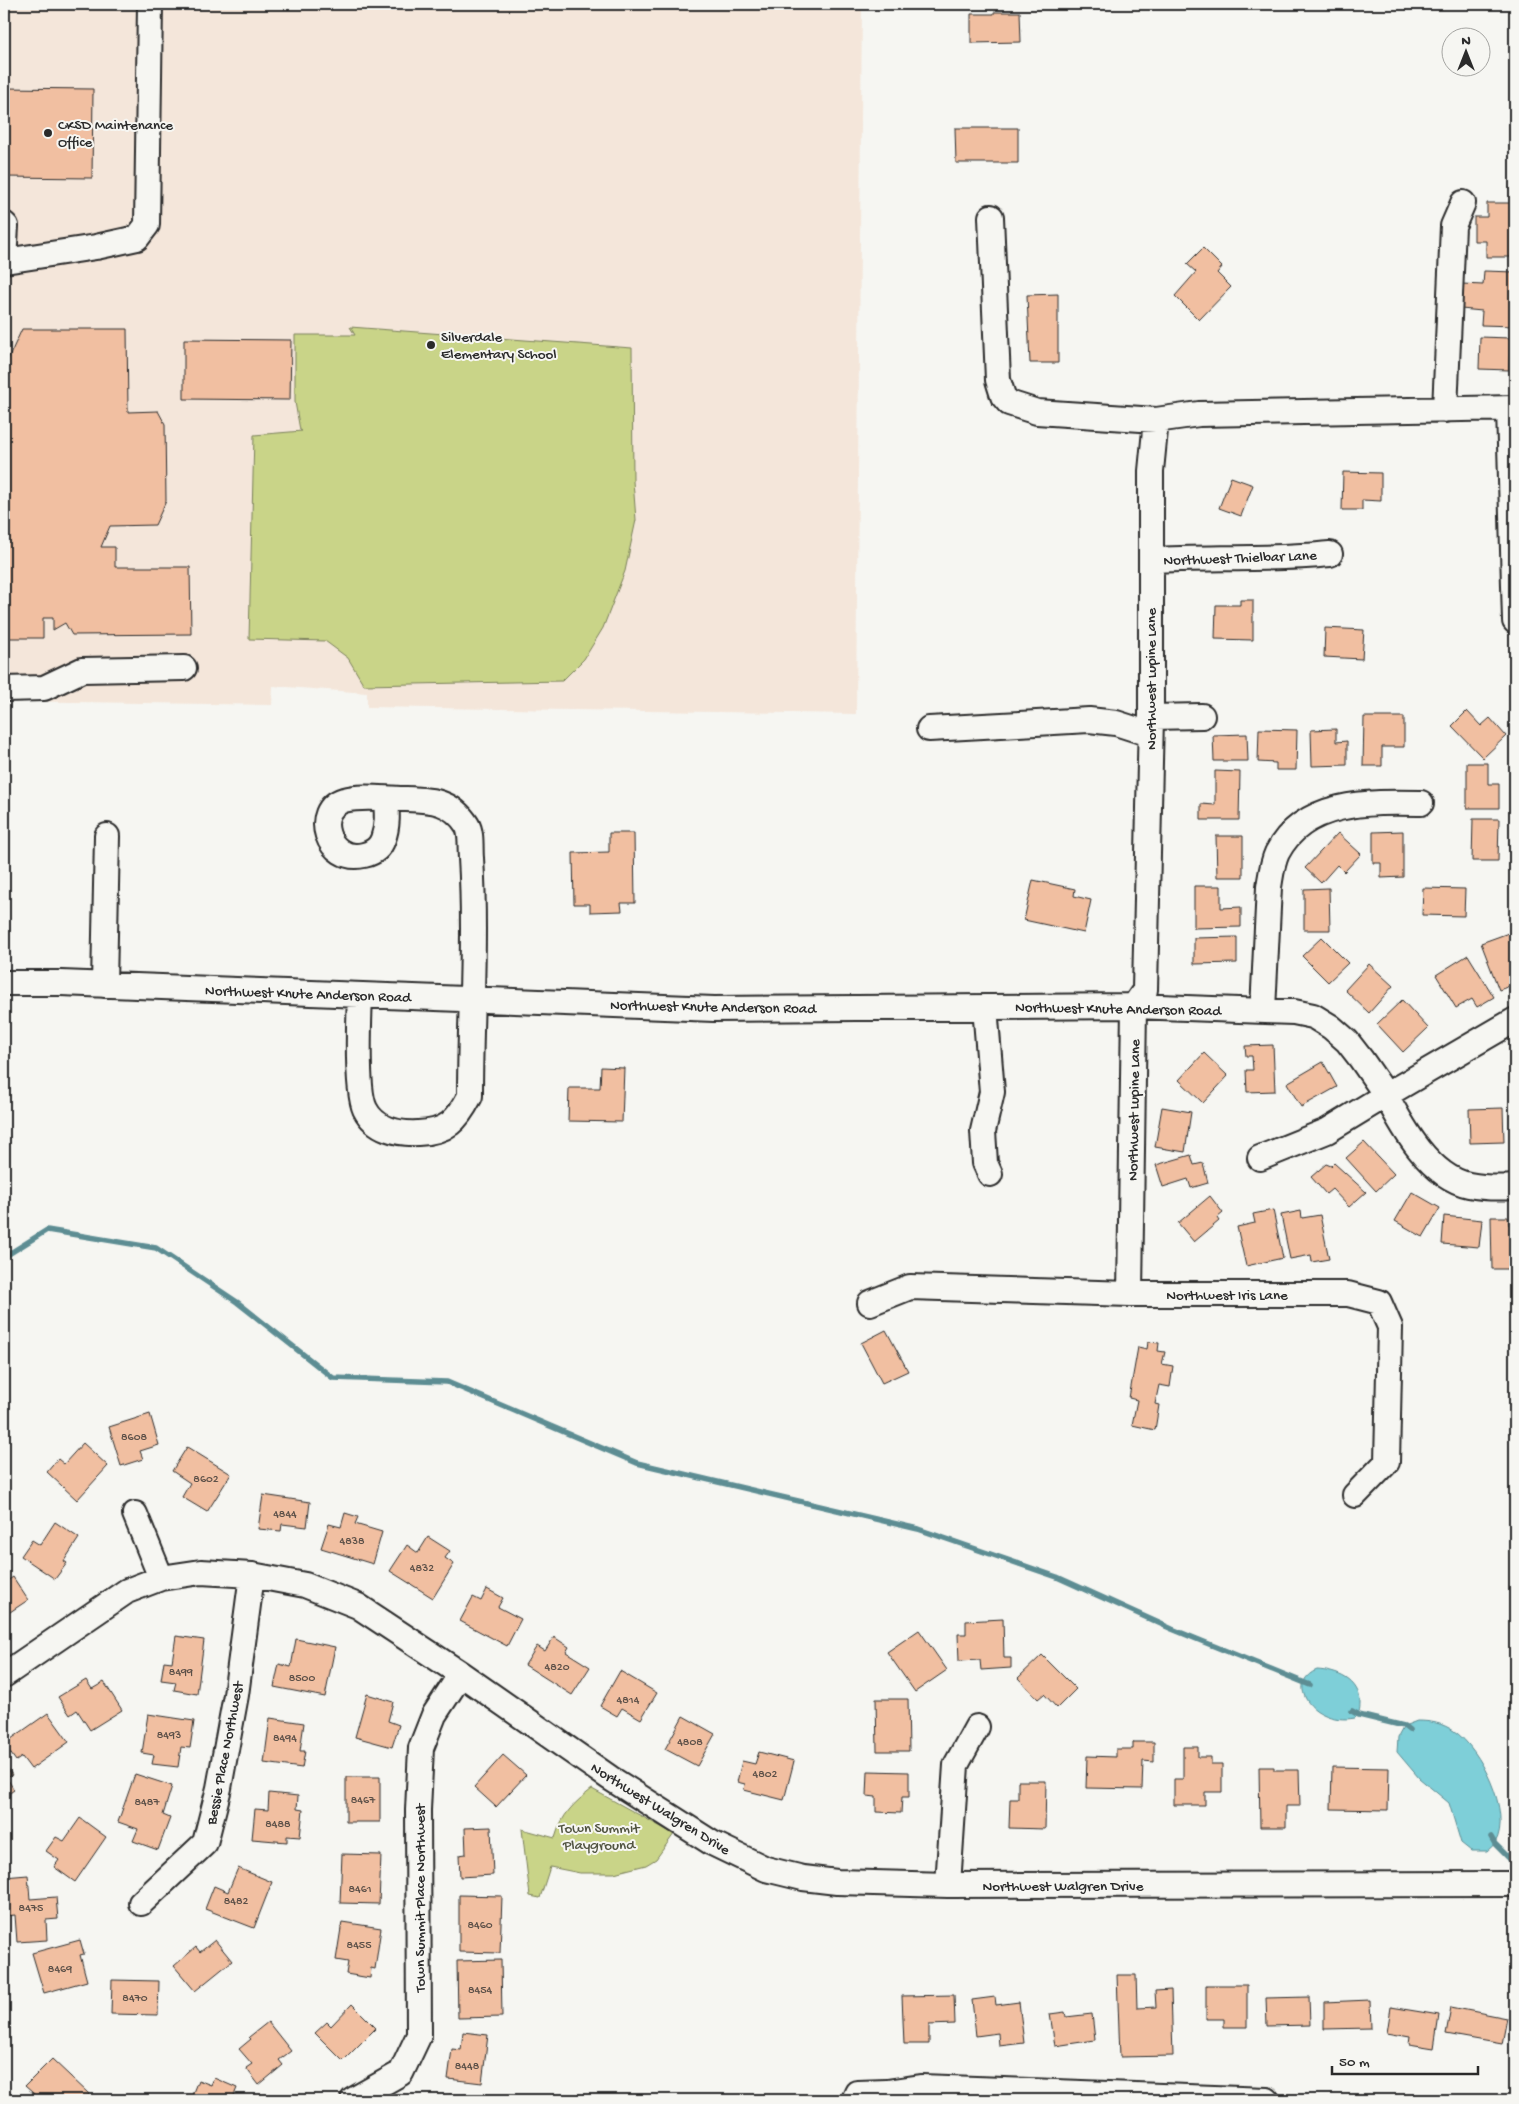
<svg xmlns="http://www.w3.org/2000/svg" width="1519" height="2104" font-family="'Gochi Hand',sans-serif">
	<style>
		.built { fill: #f4e6da }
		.green { fill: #c9d488; stroke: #7a805a }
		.water { fill: #7ecfd8; stroke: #5d8d93 }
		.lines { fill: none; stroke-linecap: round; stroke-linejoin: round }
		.stream { stroke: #5d8d93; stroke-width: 5.5 }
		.building { fill: #f1bfa1; stroke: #2b2b2b }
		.minor-casing { stroke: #2b2b2b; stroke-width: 28 }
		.minor { stroke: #f6f6f2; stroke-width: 24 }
		.poi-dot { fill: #2b2b2b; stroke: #f6f6f2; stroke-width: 2 }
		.labels { text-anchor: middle; stroke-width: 4; stroke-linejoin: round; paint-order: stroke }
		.number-label { font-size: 12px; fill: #5c5048 }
		.poi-label { font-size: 15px; fill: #2b2b2b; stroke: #f6f6f2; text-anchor: start }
		.street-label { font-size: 15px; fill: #2b2b2b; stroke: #f6f6f2 }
		.park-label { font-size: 15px; fill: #525542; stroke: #f6f6f2 }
	</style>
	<rect width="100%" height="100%" fill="#f6f6f2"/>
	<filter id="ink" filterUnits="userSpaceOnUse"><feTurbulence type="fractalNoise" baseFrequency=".02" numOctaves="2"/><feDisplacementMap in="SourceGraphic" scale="10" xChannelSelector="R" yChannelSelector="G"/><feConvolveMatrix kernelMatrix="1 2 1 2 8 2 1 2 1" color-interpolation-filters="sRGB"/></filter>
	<g filter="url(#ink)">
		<!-- built -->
		<path class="built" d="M 4,4 L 862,4 L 856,714 L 367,707 L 367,693 L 273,686 L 272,705 L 4,701 Z"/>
		<!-- green -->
		<path class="green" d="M 350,327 L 632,348 L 633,481 L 636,520 L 625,571 L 603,628 L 584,659 L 562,681 L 364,685 L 348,658 L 325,641 L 249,639 L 254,435 L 302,431 L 300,430 L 295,402 L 295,335 L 355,335 Z
			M 592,1789 L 674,1834 L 656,1859 L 646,1865 L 614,1873 L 580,1873 L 550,1867 L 540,1898 L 530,1896 L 522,1829 L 555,1838 C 562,1814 573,1804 592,1789 Z"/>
		<!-- water -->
		<path class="water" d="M 1317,1670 C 1337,1671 1360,1680 1360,1703 C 1360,1710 1359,1714 1355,1718 C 1344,1720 1333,1719 1323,1714 C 1304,1706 1292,1680 1317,1670 Z
			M 1417,1721 C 1431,1721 1442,1723 1454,1731 C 1480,1748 1513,1813 1495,1843 C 1493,1846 1489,1849 1487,1851 L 1471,1851 L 1461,1843 L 1449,1803 L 1419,1778 L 1397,1752 L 1398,1737 L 1404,1726 Z"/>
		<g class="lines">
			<!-- stream -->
			<path class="stream" d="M 4,1257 L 47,1230 L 156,1248 L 237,1302 L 333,1378 L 447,1382 L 637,1463 L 918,1529 L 1057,1577 L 1172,1629 L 1310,1685
				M 1352,1711 L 1359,1715 L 1404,1726 L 1409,1730
				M 1491,1837 L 1495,1844 L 1515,1864"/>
		</g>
		<!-- building -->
		<path class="building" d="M 994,12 L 1020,12 L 1021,42 L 971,43 L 971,14 L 994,14 Z
			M 4,88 L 93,89 L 92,178 L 4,177 Z
			M 955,128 L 1018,128 L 1018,163 L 956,163 Z
			M 1487,203 L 1515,203 L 1515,257 L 1486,257 L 1486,241 L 1474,241 L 1474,217 L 1487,217 Z
			M 1203,248 L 1222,267 L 1217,273 L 1231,287 L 1199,320 L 1175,296 L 1196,272 L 1187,264 Z
			M 1484,271 L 1515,272 L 1515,326 L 1481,325 L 1482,311 L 1461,309 L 1462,284 L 1483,285 Z
			M 1058,294 L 1058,363 L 1030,363 L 1027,295 Z
			M 22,329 L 127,329 L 128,412 L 158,411 L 165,424 L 166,501 L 155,525 L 110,526 L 101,547 L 115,547 L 115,567 L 190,567 L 191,634 L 72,635 L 65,623 L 53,630 L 53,618 L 43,618 L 43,638 L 4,638 L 4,368 Z
			M 1480,337 L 1510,338 L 1509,370 L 1479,369 Z
			M 184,339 L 291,340 L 290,400 L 184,399 Z
			M 1343,472 L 1381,473 L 1381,501 L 1362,500 L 1362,510 L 1342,510 Z
			M 1231,477 L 1253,485 L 1241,516 L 1219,508 Z
			M 1240,600 L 1253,600 L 1253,640 L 1215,639 L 1216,605 L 1240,605 Z
			M 1325,628 L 1364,630 L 1362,659 L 1324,657 Z
			M 1467,711 L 1481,726 L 1490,718 L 1506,736 L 1483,758 L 1452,726 Z
			M 1364,717 L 1404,717 L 1404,747 L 1382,747 L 1382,766 L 1363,766 Z
			M 1259,729 L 1297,730 L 1296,770 L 1276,770 L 1276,763 L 1258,762 Z
			M 1336,729 L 1336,742 L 1347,741 L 1347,765 L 1312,766 L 1311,730 Z
			M 1247,734 L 1248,761 L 1214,761 L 1213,735 Z
			M 1467,763 L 1488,763 L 1488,784 L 1499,784 L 1499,808 L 1467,808 Z
			M 1215,771 L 1240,772 L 1239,820 L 1201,820 L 1201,804 L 1215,805 Z
			M 1473,819 L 1499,819 L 1498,861 L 1472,861 Z
			M 1403,831 L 1403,877 L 1381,878 L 1381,863 L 1373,863 L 1373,832 Z
			M 609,833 L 634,833 L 635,903 L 621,903 L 622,911 L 590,912 L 590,904 L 574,904 L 573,853 L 609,852 Z
			M 1338,833 L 1361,854 L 1344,872 L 1337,865 L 1321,883 L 1305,868 Z
			M 1216,836 L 1243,836 L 1243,877 L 1217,877 Z
			M 1033,880 L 1075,889 L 1074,896 L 1091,900 L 1084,933 L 1024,920 Z
			M 1194,886 L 1221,886 L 1221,908 L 1241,907 L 1241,927 L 1194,928 Z
			M 1329,888 L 1330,930 L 1304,930 L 1304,889 Z
			M 1423,888 L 1465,889 L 1464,916 L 1422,915 Z
			M 1514,931 L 1515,984 L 1499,990 L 1481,943 Z
			M 1237,937 L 1237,963 L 1194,964 L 1194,938 Z
			M 1322,937 L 1348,963 L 1328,982 L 1302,956 Z
			M 1468,955 L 1494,997 L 1477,1007 L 1472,999 L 1456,1008 L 1436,975 Z
			M 1369,964 L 1393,986 L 1369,1013 L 1345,990 Z
			M 1402,1000 L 1428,1028 L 1403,1052 L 1377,1024 Z
			M 1273,1045 L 1275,1091 L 1247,1092 L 1246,1070 L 1253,1070 L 1252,1056 L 1246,1056 L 1245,1046 Z
			M 1204,1053 L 1228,1076 L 1203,1103 L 1179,1080 Z
			M 1323,1062 L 1337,1087 L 1301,1107 L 1287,1083 Z
			M 601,1067 L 624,1068 L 622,1122 L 568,1121 L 569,1088 L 600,1088 Z
			M 1162,1107 L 1191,1112 L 1185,1152 L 1155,1147 Z
			M 1503,1108 L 1504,1142 L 1470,1143 L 1469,1109 Z
			M 1512,1130 L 1515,1130 L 1515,1151 L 1512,1151 Z
			M 1364,1142 L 1394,1174 L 1376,1191 L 1346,1158 Z
			M 1191,1155 L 1194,1165 L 1203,1163 L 1208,1183 L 1191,1188 L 1188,1179 L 1163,1187 L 1156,1165 Z
			M 1334,1163 L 1366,1192 L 1349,1207 L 1332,1189 L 1326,1194 L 1311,1177 L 1326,1164 L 1331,1166 Z
			M 1412,1192 L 1440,1208 L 1423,1237 L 1395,1221 Z
			M 1210,1196 L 1223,1213 L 1217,1218 L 1219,1221 L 1194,1242 L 1178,1223 Z
			M 1273,1210 L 1283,1258 L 1246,1266 L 1237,1227 L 1255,1223 L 1253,1214 Z
			M 1301,1211 L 1302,1218 L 1320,1215 L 1329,1259 L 1312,1262 L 1311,1255 L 1290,1259 L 1281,1215 Z
			M 1444,1216 L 1482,1220 L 1479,1247 L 1442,1244 Z
			M 1491,1217 L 1508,1217 L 1509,1225 L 1515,1225 L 1515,1269 L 1492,1269 Z
			M 886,1330 L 908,1371 L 882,1383 L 861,1343 Z
			M 1148,1342 L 1159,1343 L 1158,1351 L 1165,1352 L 1162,1364 L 1173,1366 L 1170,1387 L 1159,1385 L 1155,1404 L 1159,1405 L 1155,1430 L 1132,1425 L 1137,1400 L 1129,1398 L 1138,1347 L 1147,1349 Z
			M 150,1414 L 159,1445 L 140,1451 L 143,1459 L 121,1466 L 109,1427 Z
			M 83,1443 L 108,1466 L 77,1500 L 47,1472 L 58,1459 L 64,1464 Z
			M 187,1447 L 231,1474 L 207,1512 L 182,1497 L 190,1483 L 172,1471 Z
			M 263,1495 L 310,1502 L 307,1527 L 282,1524 L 281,1531 L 258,1529 Z
			M 345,1513 L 358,1517 L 355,1524 L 382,1532 L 373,1564 L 321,1548 L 329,1524 L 341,1527 Z
			M 55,1522 L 79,1538 L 64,1561 L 67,1563 L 55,1579 L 21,1556 L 32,1540 L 40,1545 Z
			M 428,1537 L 450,1551 L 445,1558 L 454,1564 L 433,1598 L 390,1571 L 407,1545 L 418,1553 Z
			M 13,1577 L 28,1600 L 4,1616 L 4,1583 Z
			M 487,1589 L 503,1598 L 498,1607 L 521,1619 L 507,1646 L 460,1621 L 473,1597 L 481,1601 Z
			M 1003,1619 L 1004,1658 L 1011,1658 L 1011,1668 L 981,1670 L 980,1660 L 959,1661 L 958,1634 L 966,1634 L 966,1621 Z
			M 919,1630 L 947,1670 L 915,1692 L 887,1652 Z
			M 176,1636 L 204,1640 L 197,1694 L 174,1690 L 176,1682 L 161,1680 L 164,1661 L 172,1662 Z
			M 554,1637 L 569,1647 L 566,1652 L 590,1667 L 572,1695 L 525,1665 L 537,1646 L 545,1651 Z
			M 296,1639 L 335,1647 L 325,1697 L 274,1687 L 279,1664 L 291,1667 Z
			M 1042,1655 L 1076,1689 L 1057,1708 L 1044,1694 L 1038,1699 L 1018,1678 Z
			M 620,1671 L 657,1693 L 641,1719 L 622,1708 L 617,1716 L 600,1706 Z
			M 86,1680 L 92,1689 L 104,1682 L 122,1710 L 90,1730 L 77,1710 L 70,1715 L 58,1697 Z
			M 367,1694 L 393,1702 L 388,1721 L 399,1725 L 392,1747 L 355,1737 Z
			M 876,1699 L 908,1699 L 909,1751 L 877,1751 Z
			M 48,1713 L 69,1742 L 31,1769 L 22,1757 L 16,1761 L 4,1744 Z
			M 148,1714 L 194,1721 L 190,1748 L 181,1747 L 178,1767 L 152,1764 L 154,1755 L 142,1753 Z
			M 683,1716 L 715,1734 L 697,1766 L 665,1749 Z
			M 270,1718 L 304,1723 L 300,1751 L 305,1751 L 302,1768 L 264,1763 Z
			M 1133,1742 L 1154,1742 L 1154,1762 L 1143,1761 L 1142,1789 L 1086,1788 L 1087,1756 L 1116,1757 L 1116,1749 L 1133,1749 Z
			M 1183,1747 L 1198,1747 L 1198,1757 L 1211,1757 L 1211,1764 L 1222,1764 L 1222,1792 L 1205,1792 L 1205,1805 L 1174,1805 L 1174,1779 L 1183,1779 Z
			M 759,1752 L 794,1761 L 784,1800 L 744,1790 L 745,1784 L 737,1782 L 742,1761 L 755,1764 Z
			M 503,1755 L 526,1775 L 496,1807 L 474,1787 Z
			M 4,1763 L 12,1775 L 7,1778 L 14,1790 L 4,1797 Z
			M 1259,1767 L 1274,1767 L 1274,1770 L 1299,1770 L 1300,1806 L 1286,1806 L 1286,1827 L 1260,1827 Z
			M 1332,1767 L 1389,1768 L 1388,1810 L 1331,1809 Z
			M 868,1771 L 909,1772 L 909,1797 L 902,1797 L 901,1813 L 876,1812 L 876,1797 L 867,1796 Z
			M 135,1774 L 172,1786 L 163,1815 L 170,1818 L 158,1850 L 133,1841 L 138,1829 L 118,1822 Z
			M 346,1777 L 380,1777 L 380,1822 L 346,1822 Z
			M 1018,1781 L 1046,1781 L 1045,1829 L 1009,1828 L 1010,1799 L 1018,1799 Z
			M 269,1793 L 298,1796 L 297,1809 L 303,1810 L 300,1837 L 287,1836 L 287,1842 L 252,1839 L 255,1809 L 268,1810 Z
			M 80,1818 L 106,1837 L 75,1882 L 54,1867 L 59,1860 L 46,1851 L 56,1837 L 64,1841 Z
			M 491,1827 L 493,1875 L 460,1877 L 459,1855 L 466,1854 L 465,1828 Z
			M 342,1854 L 381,1855 L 379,1904 L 340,1903 Z
			M 238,1868 L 272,1882 L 254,1928 L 205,1909 L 214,1886 L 228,1892 Z
			M 28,1875 L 30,1899 L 56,1897 L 58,1919 L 46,1920 L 47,1940 L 17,1942 L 15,1915 L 6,1916 L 4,1877 Z
			M 459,1895 L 502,1896 L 500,1953 L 459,1952 Z
			M 342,1922 L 381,1928 L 375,1969 L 371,1968 L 370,1978 L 346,1974 L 348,1962 L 336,1960 Z
			M 80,1940 L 84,1954 L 80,1955 L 87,1981 L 44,1993 L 32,1953 Z
			M 215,1940 L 232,1961 L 195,1991 L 174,1966 L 196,1947 L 200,1952 Z
			M 501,1960 L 502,2017 L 458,2018 L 457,1961 Z
			M 1117,1975 L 1136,1975 L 1137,2008 L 1156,2007 L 1155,1991 L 1171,1990 L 1173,2056 L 1120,2057 Z
			M 112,1980 L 159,1981 L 158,2015 L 111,2014 Z
			M 1206,1985 L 1247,1985 L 1247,2027 L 1224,2027 L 1224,2019 L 1206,2019 Z
			M 954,1995 L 955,2024 L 929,2025 L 929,2044 L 904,2044 L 902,1996 Z
			M 995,1997 L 996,2005 L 1019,2002 L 1024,2043 L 999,2046 L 998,2033 L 976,2036 L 972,2000 Z
			M 1309,1997 L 1310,2025 L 1267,2026 L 1266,1998 Z
			M 1370,2000 L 1371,2028 L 1324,2029 L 1324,2002 Z
			M 352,2004 L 376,2028 L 343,2061 L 315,2033 L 327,2022 L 331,2026 Z
			M 1391,2007 L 1439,2015 L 1434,2048 L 1409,2044 L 1410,2037 L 1387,2033 Z
			M 1451,2007 L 1507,2018 L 1502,2044 L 1446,2034 Z
			M 1065,2012 L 1066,2017 L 1092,2014 L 1095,2040 L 1055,2046 L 1050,2014 Z
			M 268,2022 L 291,2051 L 279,2060 L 283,2065 L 259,2085 L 246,2068 L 252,2064 L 239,2049 L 251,2039 L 249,2037 Z
			M 463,2032 L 488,2035 L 482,2083 L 448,2079 L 452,2049 L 461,2050 Z
			M 52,2059 L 89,2094 L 83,2100 L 41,2100 L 25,2086 Z
			M 214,2078 L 237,2088 L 232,2100 L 190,2100 L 198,2080 L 211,2085 Z
			M 450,2094 L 456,2100 L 444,2100 Z"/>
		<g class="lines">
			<!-- minor casing -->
			<g class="minor-casing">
				<path id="minor" d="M 991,217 L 998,380 L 1003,396 L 1009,403 L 1037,412 L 1156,420 L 1199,414 L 1515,408
					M 4,224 L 6,226 L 4,261
					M 5,261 L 96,247 L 137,238 L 147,225 L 150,4
					M 1509,409 L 1515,621
					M 1445,410 L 1453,226 L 1463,203
					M 1151,560 C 1211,557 1271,560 1330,554
					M 4,689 L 44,688 L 82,670 L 184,668
					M 1151,717 L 1202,716
					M 929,729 L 1089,720 L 1116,723 L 1150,734
					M 4,983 L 61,983 L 714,1009 L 1134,1006 L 1294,1012 L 1313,1016 L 1331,1027 L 1347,1041 L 1361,1059 L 1386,1095 L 1327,1131 L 1260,1158
					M 104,985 L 107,836
					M 360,995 C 359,1019 356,1090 365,1109 C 375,1129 398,1134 418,1133 C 447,1132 457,1121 470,1096 C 470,1017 476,938 471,858 C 470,849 472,833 467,825 C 451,800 431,800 404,799 C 385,799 363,795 344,800 C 311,810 327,864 364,855 C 373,853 380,848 383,839 C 388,826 387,813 386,799
					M 985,1007 L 992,1092 L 983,1131 L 985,1163 L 990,1174
					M 1263,1010 L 1269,887 C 1271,875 1272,864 1277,853 C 1304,800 1371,802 1421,803
					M 1515,1020 L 1386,1095 C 1403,1128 1430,1177 1469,1185 C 1484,1188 1500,1188 1515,1187
					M 1130,1294 L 1134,1006 L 1145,990 L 1151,717 L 1151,471 L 1156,420
					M 870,1303 L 910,1287 L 1130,1294 L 1348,1294 L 1379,1302 L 1390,1327 L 1387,1462 L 1355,1495
					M 135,1514 L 161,1578
					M 4,1675 L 127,1591 L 161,1578 L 201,1572 L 252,1575 L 305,1585 L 358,1606 L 461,1674 L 610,1778 L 712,1843 L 766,1869 L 803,1878 L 837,1882 L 948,1885 L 1515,1884
					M 948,1885 L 956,1765 L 977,1727
					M 141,1903 L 205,1843 L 219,1788 L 236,1695 L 252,1575
					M 353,2100 L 401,2073 L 419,2035 L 418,1810 L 421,1748 L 434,1715 L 461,1674
					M 854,2100 L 857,2093 L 887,2092 L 921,2087 L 1267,2100"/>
			</g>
			<!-- minor -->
			<use href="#minor" class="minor"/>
		</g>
	</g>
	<!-- markers -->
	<g class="poi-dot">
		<circle cx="48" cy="133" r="5"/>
		<circle cx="431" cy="345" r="5"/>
	</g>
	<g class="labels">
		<!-- number labels -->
		<g class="number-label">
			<text x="134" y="1440">8608</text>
			<text x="206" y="1482">8602</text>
			<text x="285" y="1517">4844</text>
			<text x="352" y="1544">4838</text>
			<text x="422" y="1571">4832</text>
			<text x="557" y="1670">4820</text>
			<text x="181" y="1675">8499</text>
			<text x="302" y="1681">8500</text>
			<text x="628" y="1703">4814</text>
			<text x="169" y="1738">8493</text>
			<text x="285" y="1741">8494</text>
			<text x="690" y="1745">4808</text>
			<text x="765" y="1777">4802</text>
			<text x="363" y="1803">8467</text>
			<text x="147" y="1805">8487</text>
			<text x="278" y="1827">8488</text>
			<text x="360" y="1892">8461</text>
			<text x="236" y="1904">8482</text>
			<text x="31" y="1911">8475</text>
			<text x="480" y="1928">8460</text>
			<text x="359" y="1948">8455</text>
			<text x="60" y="1972">8469</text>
			<text x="480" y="1993">8454</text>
			<text x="135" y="2001">8470</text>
			<text x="467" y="2069">8448</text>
		</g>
		<!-- poi labels -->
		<g class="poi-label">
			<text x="58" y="129">CKSD Maintenance<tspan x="58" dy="17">Office</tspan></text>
			<text x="441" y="341">Silverdale<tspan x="441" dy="17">Elementary School</tspan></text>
		</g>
		<!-- street labels -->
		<g class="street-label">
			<text transform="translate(1240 557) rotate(-2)" y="5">Northwest Thielbar Lane</text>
			<text transform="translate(1150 679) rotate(-90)" y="5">Northwest Lupine Lane</text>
			<text transform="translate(308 993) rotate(2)" y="5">Northwest Knute Anderson Road</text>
			<text transform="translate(713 1006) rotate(1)" y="5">Northwest Knute Anderson Road</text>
			<text transform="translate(1118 1008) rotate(1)" y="5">Northwest Knute Anderson Road</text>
			<text transform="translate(1133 1110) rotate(-89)" y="5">Northwest Lupine Lane</text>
			<text x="1227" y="1299">Northwest Iris Lane</text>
			<text transform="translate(224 1753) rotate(-79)" y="5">Bessie Place Northwest</text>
			<text transform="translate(661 1808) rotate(32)" y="5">Northwest Walgren Drive</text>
			<text x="1063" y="1890">Northwest Walgren Drive</text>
			<text transform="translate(419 1898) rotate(-90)" y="5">Town Summit Place Northwest</text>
		</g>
		<!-- park labels -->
		<g class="park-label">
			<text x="599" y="1832">Town Summit<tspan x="599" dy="17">Playground</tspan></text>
		</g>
	</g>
	<!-- margin -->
	<rect width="1519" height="2104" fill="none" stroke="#f6f6f2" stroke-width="20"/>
	<rect x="10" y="10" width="1499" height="2084" fill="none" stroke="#2b2b2b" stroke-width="2" filter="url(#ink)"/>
	<!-- north arrow -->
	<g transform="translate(1466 52)"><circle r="24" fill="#f6f6f2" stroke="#a5a5a2"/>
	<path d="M0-4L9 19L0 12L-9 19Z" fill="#2b2b2b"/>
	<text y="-8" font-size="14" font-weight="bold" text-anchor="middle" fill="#2b2b2b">N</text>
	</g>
	<!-- scale -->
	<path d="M1332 2066v8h146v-8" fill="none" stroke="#2b2b2b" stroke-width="2.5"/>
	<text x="1339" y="2066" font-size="15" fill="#2b2b2b" stroke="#f6f6f2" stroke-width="4" paint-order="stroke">50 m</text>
</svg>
